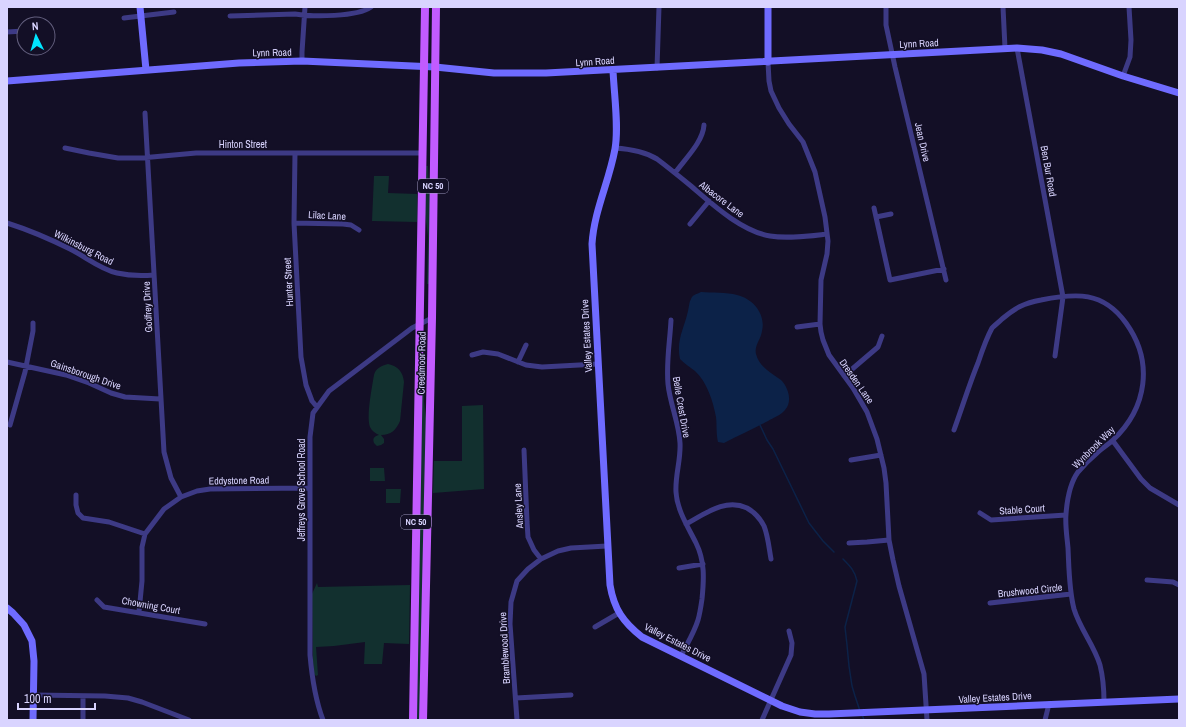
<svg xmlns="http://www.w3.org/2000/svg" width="1186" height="727" font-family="'Archivo Narrow',sans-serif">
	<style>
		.green { fill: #12302f }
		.water { fill: #0c2248 }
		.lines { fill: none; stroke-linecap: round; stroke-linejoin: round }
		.stream { stroke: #0c2248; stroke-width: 1.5 }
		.street { stroke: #3d3a85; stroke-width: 5 }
		.secondary { stroke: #6f6bff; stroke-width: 7 }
		.primary { stroke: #c25bff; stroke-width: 8 }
		.labels { text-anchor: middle; stroke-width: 3; stroke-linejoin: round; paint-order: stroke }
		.shield { fill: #130f26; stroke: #9e99be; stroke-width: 1 }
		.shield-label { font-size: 9px; font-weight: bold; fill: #d9d4ff }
		.street-label { font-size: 10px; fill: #d9d4ff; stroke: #130f26 }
	</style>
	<rect width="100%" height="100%" fill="#130f26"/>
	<!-- green -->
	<path class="green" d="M 426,166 L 428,166 L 430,204 L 429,284 L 427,284 L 428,236 L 425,214 Z
		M 374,176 L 389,176 L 388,193 L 417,194 L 417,222 L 372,221 Z
		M 423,353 L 425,353 L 424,402 L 427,426 L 421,720 L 416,720 Z
		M 388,364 C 398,366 403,372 404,382 L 400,421 C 396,430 391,435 381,435 L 384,439 L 384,443 L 381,445 L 377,446 L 374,443 C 372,438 375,436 379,435 C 375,433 372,431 370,427 C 366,417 372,387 374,375 C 376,368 381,366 388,364 Z
		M 483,405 L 484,489 L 433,493 L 434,461 L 462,461 L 462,406 Z
		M 370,468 L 384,468 L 385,481 L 370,481 Z
		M 386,489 L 401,489 L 400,503 L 386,503 Z
		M 317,583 L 318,587 L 410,585 L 409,644 L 384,643 L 382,664 L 364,664 L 365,642 L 334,646 L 316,647 L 318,675 L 316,676 L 314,674 L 313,662 L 312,594 Z"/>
	<!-- water -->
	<path class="water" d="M 701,292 C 712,293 727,292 737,295 C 754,299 766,315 762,331 C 761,339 754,346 756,354 C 759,367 772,373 781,380 C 788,387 793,401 785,410 C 781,415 773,418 768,421 C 753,429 738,436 724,443 L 718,442 C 716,433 717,425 716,417 C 713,401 707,382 695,371 C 690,367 685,364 680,359 C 676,340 684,329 688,311 C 689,307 689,302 691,299 C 692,295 697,294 701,292 Z"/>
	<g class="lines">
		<!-- stream -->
		<path class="stream" d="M 760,425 L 767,440 L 773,449 L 809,523 L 823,541 L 834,552
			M 843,559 C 850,566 855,571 857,581 L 845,627 L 847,645 L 849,666 L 852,686 L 855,696 L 860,711
			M 862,714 L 864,720"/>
		<!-- street -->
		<path class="street" d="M 886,7 L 886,25 L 895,67 L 946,280
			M 1003,7 L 1005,48
			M 230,16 L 295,14 C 313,17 357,17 371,7
			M 124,18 L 174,12
			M 7,32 L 24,31
			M 1017,48 L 1063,297 L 1055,356
			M 302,61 L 302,52 L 305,7
			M 768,62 L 769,81 L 771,91 L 779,108 L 789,124 L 803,142 L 815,172 L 825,217 L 828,241 L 827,254 L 821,280 L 820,324 L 821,332 L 823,340 L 829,355 L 853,388 L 867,412 L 877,439 L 884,468 L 886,483 L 889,540 L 893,560 L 899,586 L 924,674 L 927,720
			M 657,68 L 659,7
			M 1123,76 L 1130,57 L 1131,40 L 1129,7
			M 145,113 L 164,452 L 171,478 L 181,497
			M 65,148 L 89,153 L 118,158 L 141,158 L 196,153 L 423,153
			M 615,148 C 630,149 644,151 657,159 C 669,168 680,177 691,186 C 712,204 741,231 770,236 C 788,239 809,236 827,234
			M 295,153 L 294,223 L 301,357 L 306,385 L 312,401 L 317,407
			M 675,173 C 685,159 703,142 704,125
			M 874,208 L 890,280 L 944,269
			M 876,217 L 891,214
			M 7,223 C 29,230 50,239 70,249 C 86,257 100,269 117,273 C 130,276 142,276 154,275
			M 294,223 L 343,224 L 351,225 L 359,230
			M 690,224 L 709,201
			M 671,320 C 670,341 666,362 668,384 C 670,404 679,423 680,443 C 681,460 675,475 676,492 C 677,510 688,527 696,543 C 705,561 704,579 702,599 C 701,606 700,613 698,620 C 694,633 687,644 681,656
			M 797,327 L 820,324
			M 472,355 L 483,352 L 498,354 L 526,365 L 542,367 L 598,364
			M 7,362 L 66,375 L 89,383 L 111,393 L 125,397 L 160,399
			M 518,362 L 526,345
			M 844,376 L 878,347 L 882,336
			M 10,425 L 25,372 L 33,331 L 33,323
			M 954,430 C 962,408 969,385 978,363 C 982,351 986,339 992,328 C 995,325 999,322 1002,319 C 1015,308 1024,303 1041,300 C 1076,293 1103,291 1126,323 C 1154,362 1147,408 1113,440 C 1108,445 1102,448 1097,453 C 1091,458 1084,465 1078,472 C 1070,483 1067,501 1066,514 C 1065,525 1067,537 1068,548 C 1069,568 1069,590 1074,609 C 1080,629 1094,645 1100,665 C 1103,677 1104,690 1104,702
			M 1113,441 L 1141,479 L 1150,488 L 1179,505
			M 524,450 L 527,522 L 528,537 L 534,550 L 541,559
			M 851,460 L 881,455
			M 76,495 L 76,505 L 78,513 L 83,518 L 109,522 L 145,534
			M 980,513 L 991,520 L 1066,515
			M 686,524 C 705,514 725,498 747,508 C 754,512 760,518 764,526 C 768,536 769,548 771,559
			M 849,543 L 867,542 L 889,540
			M 679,568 L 703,564
			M 1147,580 L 1173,582 L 1179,585
			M 97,600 L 104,607 L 205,624
			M 990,603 L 1071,594
			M 139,612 L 142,581 L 142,547 L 145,534 L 164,509 L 181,497 L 197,491 L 210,489 L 309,488
			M 595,627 L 619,613
			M 33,695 L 105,696 L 128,698 L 142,702 L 189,720
			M 516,698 L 571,695
			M 83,720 L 83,696
			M 323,720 C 315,699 312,678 310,655 L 310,437 L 313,413 L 329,391 L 412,328 L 432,318
			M 517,720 L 510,624 L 511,602 L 517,581 L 528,569 L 541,559 L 558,551 L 571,548 L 607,546
			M 762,720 L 791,655 L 792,643 L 789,631
			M 1045,720 L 1049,704"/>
		<!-- secondary -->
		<path class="secondary" d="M 140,7 L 146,70
			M 768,62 L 768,7
			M 613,70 C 614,94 619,127 615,149 C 609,182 594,211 592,244 L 610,585 C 614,609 623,622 642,637 L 782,706 L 800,712 L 815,714 L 829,714 L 1179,699
			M 7,81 L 239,63 L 302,61 L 435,67 L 494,73 L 546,73 L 1017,48 L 1042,50 L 1061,54 L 1123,76 L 1179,93
			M 7,608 L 13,613 L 24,625 L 32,641 L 34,661 L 33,720"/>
		<!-- primary -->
		<path class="primary" d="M 413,720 L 425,7
			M 423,720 L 432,318 L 436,7"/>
	</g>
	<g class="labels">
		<!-- shield labels -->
		<g class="shield">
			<rect x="418" y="179" width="30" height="14" rx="3"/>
			<rect x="401" y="515" width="30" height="14" rx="3"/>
		</g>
		<g class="shield-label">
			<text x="433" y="189">NC 50</text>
			<text x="416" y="525">NC 50</text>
		</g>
		<!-- street labels -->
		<g class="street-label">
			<text transform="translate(919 43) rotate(-3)" y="4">Lynn Road</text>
			<text transform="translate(272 52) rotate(-1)" y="4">Lynn Road</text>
			<text transform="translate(595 61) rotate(-4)" y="4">Lynn Road</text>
			<text transform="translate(923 142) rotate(77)" y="4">Jean Drive</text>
			<text x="243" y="148">Hinton Street</text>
			<text transform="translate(1049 171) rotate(80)" y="4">Ben Bur Road</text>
			<text transform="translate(722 199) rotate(37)" y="4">Albacore Lane</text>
			<text transform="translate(327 215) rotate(3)" y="4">Lilac Lane</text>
			<text transform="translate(84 247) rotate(27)" y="4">Wilkinsburg Road</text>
			<text transform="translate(288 282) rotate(-93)" y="4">Hunter Street</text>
			<text transform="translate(147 307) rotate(-93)" y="4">Godfrey Drive</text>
			<text transform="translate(586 336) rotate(-93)" y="4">Valley Estates Drive</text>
			<text transform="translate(421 363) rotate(-89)" y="4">Creedmoor Road</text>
			<text transform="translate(86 374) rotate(19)" y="4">Gainsborough Drive</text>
			<text transform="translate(857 381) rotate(55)" y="4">Dresden Lane</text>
			<text transform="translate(682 407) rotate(80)" y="4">Belle Crest Drive</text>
			<text transform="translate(1093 447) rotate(-45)" y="4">Wynbrook Way</text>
			<text transform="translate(239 480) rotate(-1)" y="4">Eddystone Road</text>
			<text transform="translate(301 490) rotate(-90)" y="4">Jeffreys Grove School Road</text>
			<text transform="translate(518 506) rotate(-93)" y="4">Ansley Lane</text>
			<text transform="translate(1022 509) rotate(-4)" y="4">Stable Court</text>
			<text transform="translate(1030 590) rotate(-6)" y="4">Brushwood Circle</text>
			<text transform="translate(151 605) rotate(10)" y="4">Chowning Court</text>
			<text transform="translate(678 642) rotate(27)" y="4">Valley Estates Drive</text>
			<text transform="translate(504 648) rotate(-93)" y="4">Bramblewood Drive</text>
			<text transform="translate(995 697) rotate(-3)" y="4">Valley Estates Drive</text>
		</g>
	</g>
	<!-- border -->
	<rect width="1186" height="727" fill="none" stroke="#d9d4ff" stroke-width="16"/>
	<!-- north arrow -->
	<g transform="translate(36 36) rotate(355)"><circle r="19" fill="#130f26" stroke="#625e7d"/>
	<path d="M0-3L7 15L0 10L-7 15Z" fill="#00e5ff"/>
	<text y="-6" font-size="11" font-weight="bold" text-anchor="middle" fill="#d9d4ff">N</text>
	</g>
	<!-- scale -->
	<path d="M18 703v6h77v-6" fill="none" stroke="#d9d4ff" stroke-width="2"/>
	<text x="24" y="703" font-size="12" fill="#d9d4ff" stroke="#130f26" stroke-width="3" paint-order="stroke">100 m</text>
</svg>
